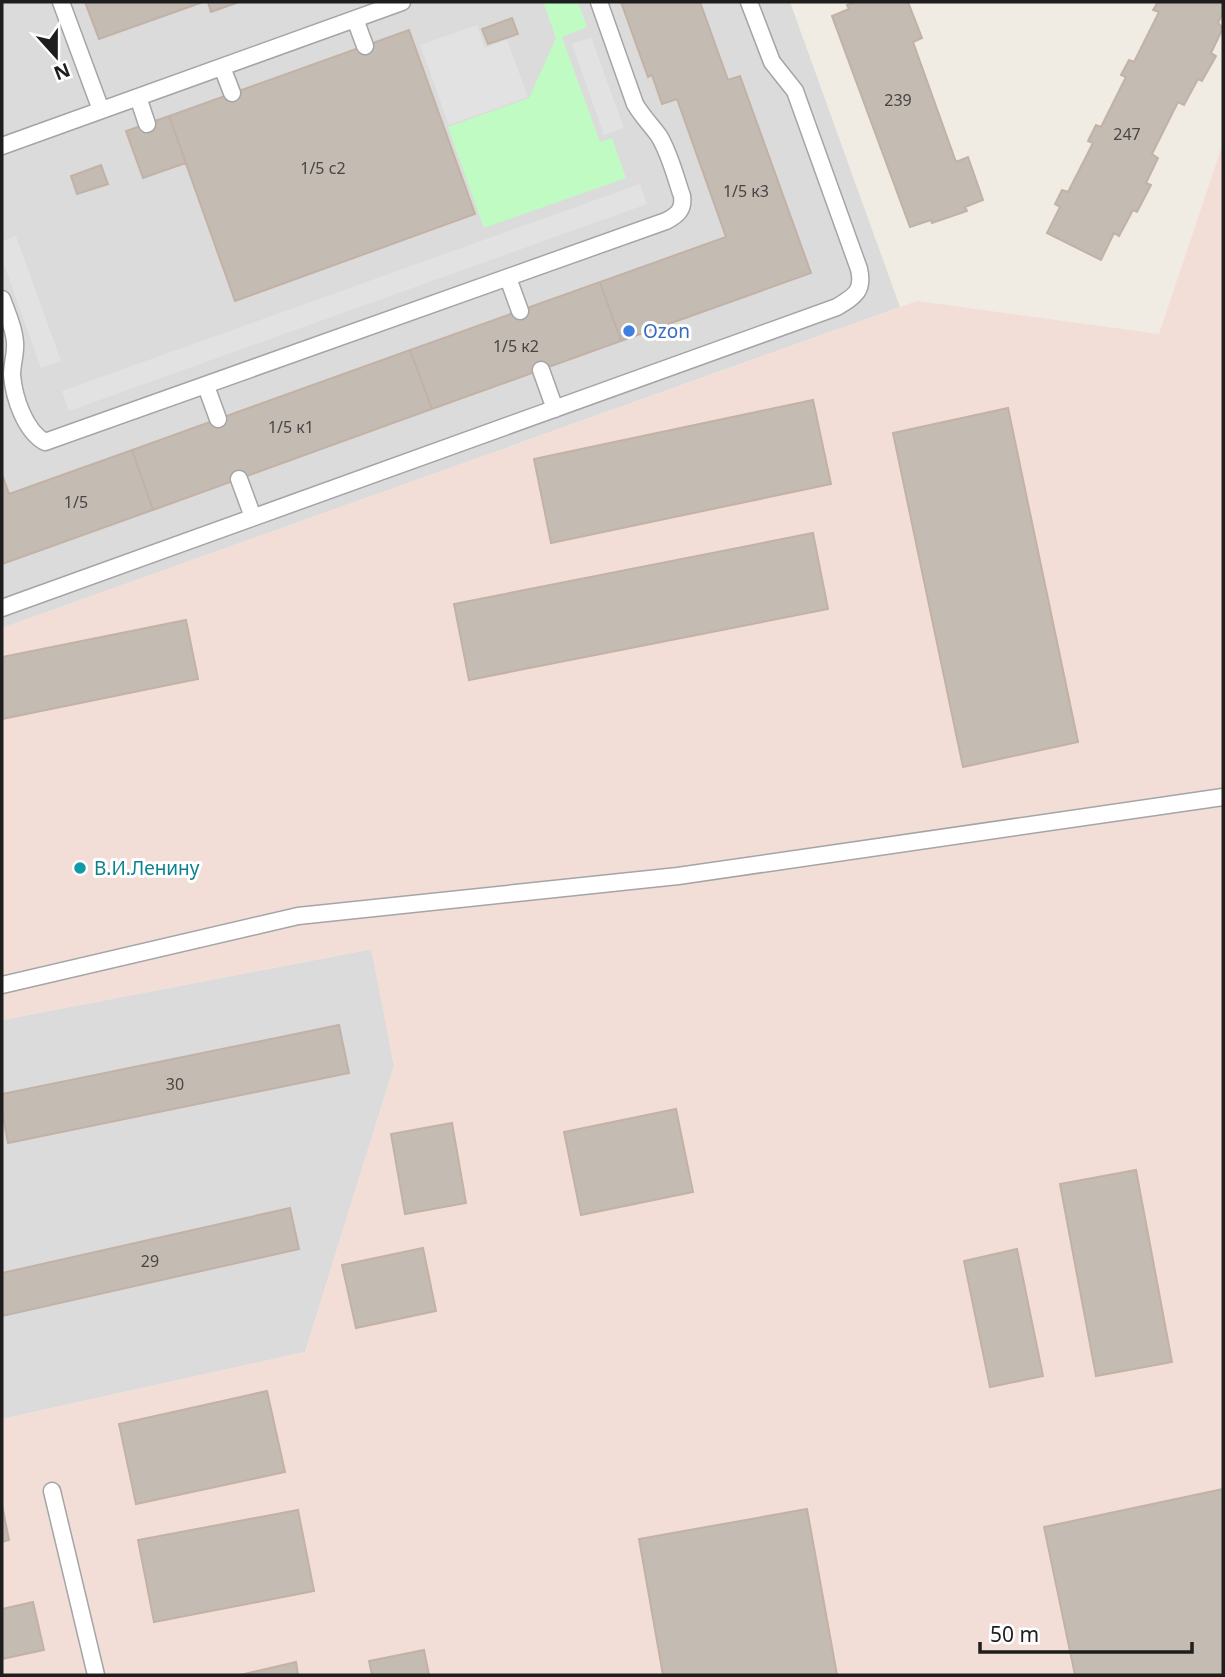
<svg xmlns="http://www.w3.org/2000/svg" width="1225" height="1677" font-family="'Noto Sans',sans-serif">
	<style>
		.residential { fill: #dcdbdb }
		.military { fill: #f2ded7 }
		.park { fill: #bffbc3 }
		.parking { fill: #e2e2e2 }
		.building { fill: #c4bbb3; stroke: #c2b2a6; stroke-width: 2 }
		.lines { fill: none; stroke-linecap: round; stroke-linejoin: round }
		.lane-casing { stroke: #a5a5a5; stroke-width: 19 }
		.lane { stroke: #fff; stroke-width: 16 }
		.shop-dot { fill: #3f7fe0; stroke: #fff; stroke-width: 2.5 }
		.culture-dot { fill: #0f9aa8; stroke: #fff; stroke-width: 2.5 }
		.labels { text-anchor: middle; stroke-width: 6; stroke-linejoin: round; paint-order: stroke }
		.number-label { font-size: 16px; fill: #484543 }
		.shop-label { font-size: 19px; fill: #366cbe; stroke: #fff; text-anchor: start }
		.culture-label { font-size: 19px; fill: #0d838f; stroke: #fff; text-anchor: start }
	</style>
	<rect width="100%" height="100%" fill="#f0ece4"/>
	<!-- residential -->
	<path class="residential" d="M 2,2 L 790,2 L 900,307 L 2,628 Z
		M 372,949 L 394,1066 L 305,1352 L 2,1419 L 2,1020 Z"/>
	<!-- military -->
	<path class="military" d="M 1223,143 L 1223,1675 L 2,1675 L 2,1419 L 305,1352 L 394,1066 L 371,949 L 2,1020 L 2,628 L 917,301 L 1159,334 Z"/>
	<!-- park -->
	<path class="park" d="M 543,2 L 578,2 L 587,27 L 562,37 L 600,142 L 612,138 L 626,178 L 484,228 L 448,127 L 529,98 L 556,38 Z"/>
	<!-- parking -->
	<path class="parking" d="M 477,25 L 485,48 L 507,40 L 528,97 L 449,125 L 420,45 Z
		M 591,37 L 624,128 L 604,135 L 572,44 Z
		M 640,184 L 647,204 L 69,411 L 62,391 Z
		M 16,236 L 61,361 L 41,368 L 2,259 L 2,241 Z"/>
	<!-- building -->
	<path class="building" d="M 85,2 L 203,2 L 99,39 Z
		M 208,2 L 239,2 L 211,12 Z
		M 621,2 L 700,2 L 728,80 L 740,76 L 811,273 L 621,341 L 600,282 L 726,237 L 677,99 L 662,104 L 652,75 L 648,77 Z
		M 855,2 L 908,2 L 922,38 L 913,42 L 956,162 L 968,157 L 983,200 L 965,207 L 967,211 L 932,223 L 931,220 L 910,227 L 832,16 L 849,9 L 847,5 Z
		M 1158,2 L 1223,2 L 1223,12 L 1218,23 L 1223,28 L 1211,53 L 1216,56 L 1202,81 L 1198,79 L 1184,105 L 1178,102 L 1152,154 L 1158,158 L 1146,183 L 1151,185 L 1137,212 L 1133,210 L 1119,236 L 1114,233 L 1101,260 L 1047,233 L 1060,207 L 1055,204 L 1062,190 L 1068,192 L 1093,143 L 1088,141 L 1096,125 L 1101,127 L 1126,77 L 1121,75 L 1129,60 L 1134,62 L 1159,12 L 1153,10 Z
		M 512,18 L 518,34 L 488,44 L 482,29 Z
		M 409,30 L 475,214 L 235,301 L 169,116 Z
		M 169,116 L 186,163 L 143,178 L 126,131 Z
		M 101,165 L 108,184 L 77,194 L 71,176 Z
		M 600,282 L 621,341 L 432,409 L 410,350 Z
		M 410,350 L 432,409 L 153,510 L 132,450 Z
		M 813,400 L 831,484 L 551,543 L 534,459 Z
		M 1008,408 L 1078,742 L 963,767 L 893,433 Z
		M 132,450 L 153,510 L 2,564 L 2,474 L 9,494 Z
		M 813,533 L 828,609 L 469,680 L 454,604 Z
		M 186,620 L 198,679 L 2,719 L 2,657 Z
		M 339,1025 L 349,1073 L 8,1143 L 2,1111 L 2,1094 Z
		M 676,1109 L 693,1192 L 581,1215 L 564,1132 Z
		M 452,1123 L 466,1203 L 405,1214 L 391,1134 Z
		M 1136,1170 L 1172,1362 L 1096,1376 L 1060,1184 Z
		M 290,1208 L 299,1249 L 2,1316 L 2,1273 Z
		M 423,1248 L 436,1311 L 356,1328 L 342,1265 Z
		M 1017,1249 L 1043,1376 L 990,1387 L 964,1261 Z
		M 267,1391 L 285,1472 L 136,1504 L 119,1424 Z
		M 1223,1489 L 1223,1675 L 1075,1675 L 1044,1527 Z
		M 2,1505 L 9,1540 L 2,1542 Z
		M 807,1509 L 837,1675 L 663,1675 L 639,1539 Z
		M 298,1510 L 314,1591 L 154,1622 L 138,1540 Z
		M 33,1602 L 44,1650 L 2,1659 L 2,1609 Z
		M 424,1650 L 429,1675 L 372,1675 L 369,1661 Z
		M 296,1662 L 298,1675 L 240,1675 Z"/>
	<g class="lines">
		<!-- lane casing -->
		<g class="lane-casing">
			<path id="lane" d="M 61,2 L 101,110
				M 355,19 L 365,46
				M 222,67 L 232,93
				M 138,97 L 147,124
				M 2,146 L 402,2
				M 508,278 L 520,311
				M 2,299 C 7,313 14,327 15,342 C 16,353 12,364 12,375 C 14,398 25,431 45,442 L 666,221 C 678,215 684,209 682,196 C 675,176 670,154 659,136 C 651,125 642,116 635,104 L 599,2
				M 541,370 L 555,409
				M 206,386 L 218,419
				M 239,479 L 253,517
				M 2,608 L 837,307 C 855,296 864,291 859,269 L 795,91 L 772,62 L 749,2
				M 2,985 L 298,916 L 678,876 L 1223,797
				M 52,1491 L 96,1675"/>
		</g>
		<!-- lane -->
		<use href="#lane" class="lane"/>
	</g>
	<!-- markers -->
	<circle class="shop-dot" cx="629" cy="331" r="7"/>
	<circle class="culture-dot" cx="80" cy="868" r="7"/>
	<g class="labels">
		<!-- number labels -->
		<g class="number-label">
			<text x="898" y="106">239</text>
			<text x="1127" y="140">247</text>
			<text x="323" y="174">1/5 с2</text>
			<text x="746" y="197">1/5 к3</text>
			<text x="516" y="352">1/5 к2</text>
			<text x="291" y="433">1/5 к1</text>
			<text x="76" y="508">1/5</text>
			<text x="175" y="1090">30</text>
			<text x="150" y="1267">29</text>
		</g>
		<!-- shop labels -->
		<g class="shop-label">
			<text x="643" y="338">Ozon</text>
		</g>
		<!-- culture labels -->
		<g class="culture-label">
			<text x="94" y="875">В.И.Ленину</text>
		</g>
	</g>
	<!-- border -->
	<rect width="1225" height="1677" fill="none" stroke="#1e1e1e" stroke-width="7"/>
	<!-- north arrow -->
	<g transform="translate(56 56) rotate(159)" stroke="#ffffff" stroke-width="5" paint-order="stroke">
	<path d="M0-5L12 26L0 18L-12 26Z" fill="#1e1e1e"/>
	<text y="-10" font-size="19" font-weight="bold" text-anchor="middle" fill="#1e1e1e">N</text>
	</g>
	<!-- scale -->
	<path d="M980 1642v10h212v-10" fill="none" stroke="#1e1e1e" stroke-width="3.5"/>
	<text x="990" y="1642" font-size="21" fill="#1e1e1e" stroke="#ffffff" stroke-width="5" paint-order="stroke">50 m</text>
</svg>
